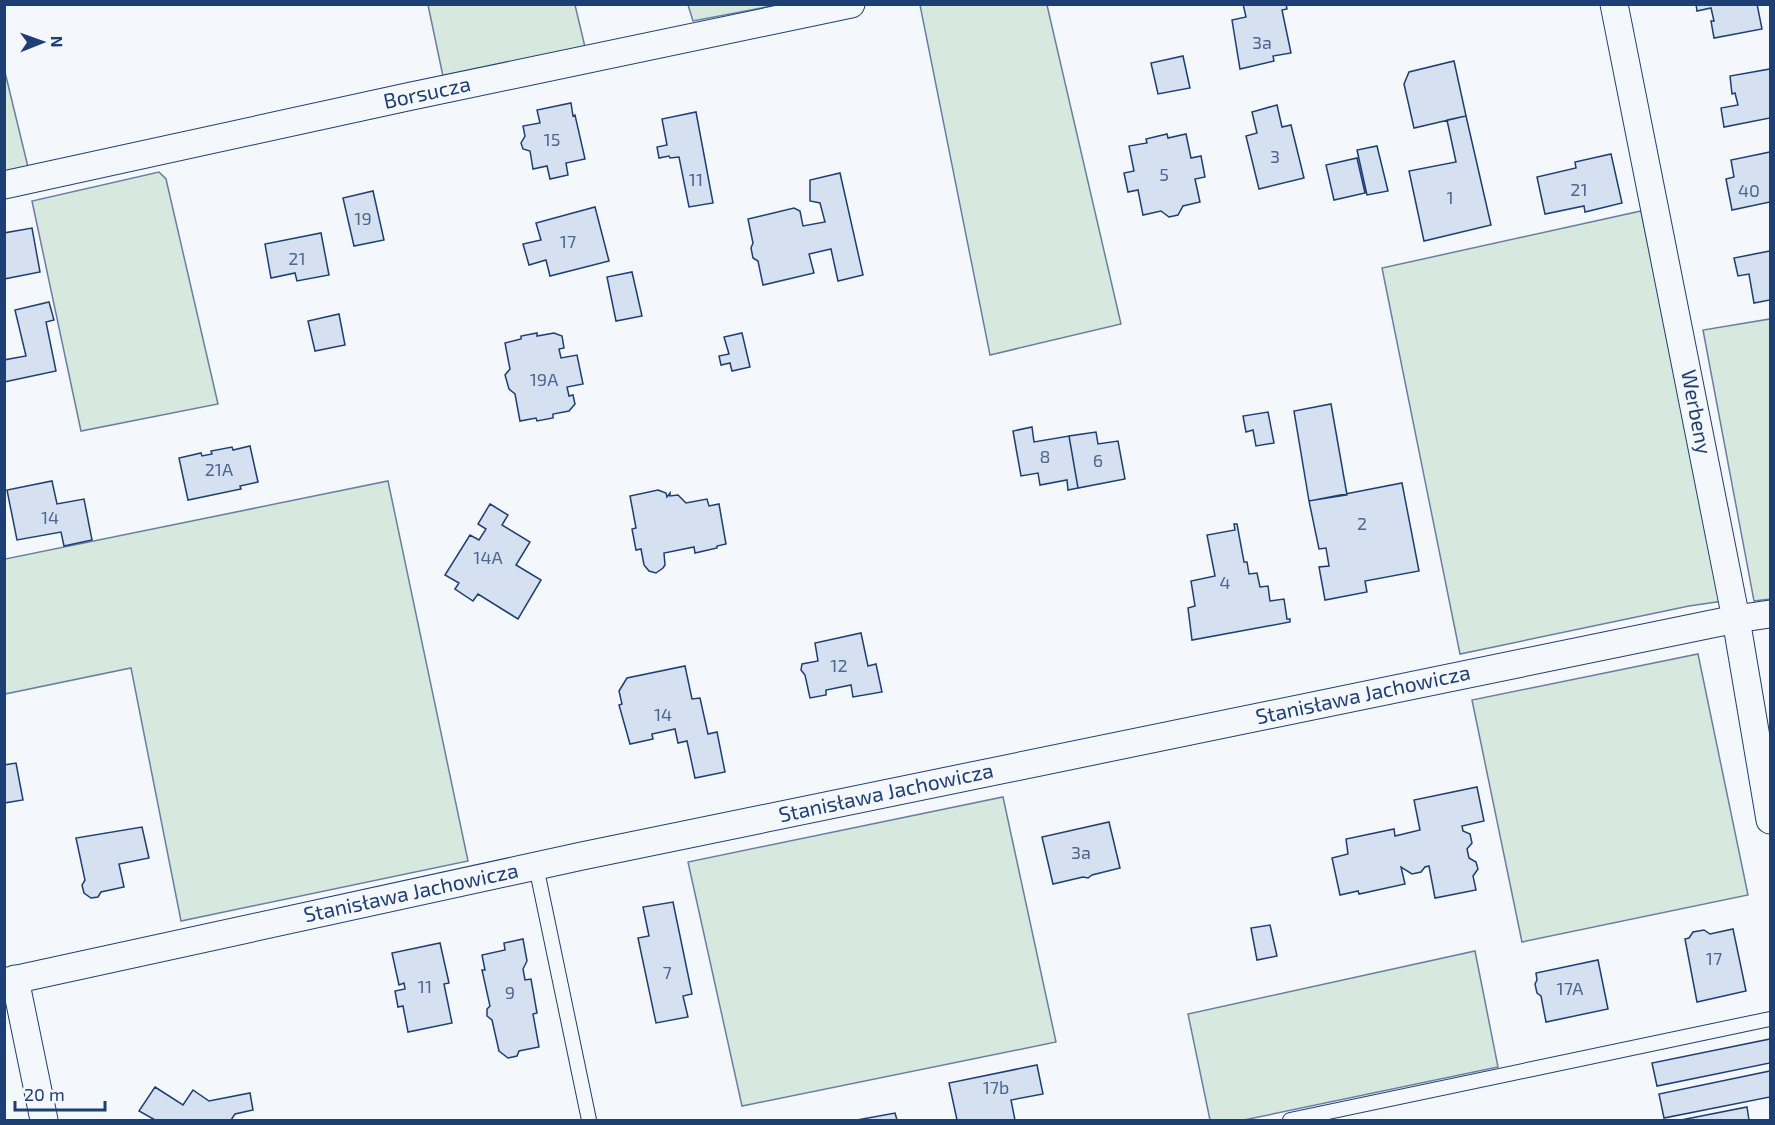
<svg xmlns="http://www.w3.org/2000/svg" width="1775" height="1125" font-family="'Exo 2',sans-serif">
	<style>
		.green { fill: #d7e8df; stroke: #687fa3; stroke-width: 1.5 }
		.building { fill: #d5e0f0; stroke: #1d3f73; stroke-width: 1.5 }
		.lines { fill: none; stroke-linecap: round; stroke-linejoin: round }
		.lane-casing { stroke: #1d3f73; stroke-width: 16 }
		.street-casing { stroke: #1d3f73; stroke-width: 29 }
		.lane { stroke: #f4f7fb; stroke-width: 14 }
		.street { stroke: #f4f7fb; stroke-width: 27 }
		.labels { text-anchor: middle; stroke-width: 4.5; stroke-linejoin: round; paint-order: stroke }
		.number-label { font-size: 18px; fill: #4b6792 }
		.street-label { font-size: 21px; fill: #1d3f73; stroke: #f4f7fb }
	</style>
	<rect width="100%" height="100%" fill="#f4f7fb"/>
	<!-- green -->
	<path class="green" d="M 428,5 L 575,5 L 585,47 L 444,81 Z
		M 688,5 L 688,4 L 777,5 L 693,21 Z
		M 920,5 L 1047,5 L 1121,324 L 990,355 Z
		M 4,68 L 28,167 L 4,172 Z
		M 159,172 L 166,179 L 218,404 L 81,431 L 32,201 Z
		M 1641,211 L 1723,601 L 1689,606 L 1460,654 L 1382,268 Z
		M 1770,319 L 1770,599 L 1754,601 L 1703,330 Z
		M 388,481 L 468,861 L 181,921 L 131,668 L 5,694 L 5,559 Z
		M 1698,654 L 1748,895 L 1522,942 L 1472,700 Z
		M 1003,797 L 1056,1042 L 742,1106 L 688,862 Z
		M 1475,951 L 1498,1067 L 1244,1120 L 1210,1120 L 1188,1014 Z"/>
	<!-- building -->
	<path class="building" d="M 1243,4 L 1286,4 L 1287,9 L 1282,10 L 1291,53 L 1273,56 L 1274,61 L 1240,69 L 1232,20 L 1246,17 Z
		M 1696,4 L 1757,4 L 1762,29 L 1714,38 L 1711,21 L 1714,21 L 1711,8 L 1697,11 Z
		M 1183,56 L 1190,88 L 1158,94 L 1151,63 Z
		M 1454,61 L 1466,116 L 1414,128 L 1404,84 L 1409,72 Z
		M 1770,69 L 1770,118 L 1724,127 L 1721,108 L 1738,105 L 1735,93 L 1732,94 L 1730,76 Z
		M 571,103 L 573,116 L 575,115 L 585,159 L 566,163 L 568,175 L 550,179 L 547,166 L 533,169 L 530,151 L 523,149 L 521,143 L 525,136 L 523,126 L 540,123 L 537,110 Z
		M 1277,105 L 1282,127 L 1291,125 L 1304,178 L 1259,189 L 1246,136 L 1257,133 L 1252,112 Z
		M 696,112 L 713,203 L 689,207 L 679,157 L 670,158 L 669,156 L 659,158 L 657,147 L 667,145 L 662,119 Z
		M 1466,116 L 1491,225 L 1424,241 L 1409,171 L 1456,162 L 1447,120 Z
		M 1167,134 L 1168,138 L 1186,134 L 1191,158 L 1201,156 L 1205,177 L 1195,179 L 1200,202 L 1183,206 L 1178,215 L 1169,217 L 1161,211 L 1143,215 L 1138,190 L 1128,192 L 1124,173 L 1134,171 L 1129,146 L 1147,143 L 1146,139 Z
		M 1377,146 L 1388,191 L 1367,195 L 1357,150 Z
		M 1770,152 L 1770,202 L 1732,210 L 1726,179 L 1734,177 L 1731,160 Z
		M 1611,154 L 1622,203 L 1585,212 L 1584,206 L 1545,214 L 1537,177 L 1576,168 L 1575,162 Z
		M 1357,158 L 1365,193 L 1334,200 L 1326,165 Z
		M 840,173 L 863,275 L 838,281 L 831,249 L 809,254 L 814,273 L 763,285 L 758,261 L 753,258 L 751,248 L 753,243 L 748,219 L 794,208 L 800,211 L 803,226 L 825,222 L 820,203 L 810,201 L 810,180 Z
		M 373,191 L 384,240 L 354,246 L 343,198 Z
		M 595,207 L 609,261 L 550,276 L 546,260 L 529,265 L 523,244 L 541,240 L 536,223 Z
		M 32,228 L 40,272 L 4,279 L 4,233 Z
		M 321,233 L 329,275 L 297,281 L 295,273 L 271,278 L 265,244 Z
		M 1770,251 L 1770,300 L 1754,303 L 1749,274 L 1738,276 L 1734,258 Z
		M 632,272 L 642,316 L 616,321 L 607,277 Z
		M 49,302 L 54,320 L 46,322 L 56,371 L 4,382 L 4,360 L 26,356 L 15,310 Z
		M 339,314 L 345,345 L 315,351 L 308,321 Z
		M 537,333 L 537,336 L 554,333 L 562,336 L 564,348 L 559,349 L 561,358 L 577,355 L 583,384 L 567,387 L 569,396 L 573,395 L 575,404 L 569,411 L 553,414 L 553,418 L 537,421 L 536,418 L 520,421 L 515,394 L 509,389 L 505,375 L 510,369 L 505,343 L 521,339 L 521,336 Z
		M 742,333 L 750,367 L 732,371 L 730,363 L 721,365 L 719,356 L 729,354 L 724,337 Z
		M 1331,404 L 1347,495 L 1309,501 L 1294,411 Z
		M 1268,412 L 1274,443 L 1256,446 L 1253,430 L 1246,432 L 1243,416 Z
		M 1032,427 L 1034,442 L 1069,436 L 1078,488 L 1068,490 L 1067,480 L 1040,485 L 1038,473 L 1021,476 L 1013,431 Z
		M 1096,432 L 1098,444 L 1118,441 L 1125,479 L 1078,488 L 1069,436 Z
		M 250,446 L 258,482 L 240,486 L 241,489 L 188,500 L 179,458 L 201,453 L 202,456 L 212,454 L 211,451 L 232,447 L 233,450 Z
		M 52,481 L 57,504 L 84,499 L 92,540 L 64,546 L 61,532 L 17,540 L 7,490 Z
		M 1402,483 L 1419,571 L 1365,581 L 1367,592 L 1325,600 L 1319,567 L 1329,566 L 1326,548 L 1319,549 L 1309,501 Z
		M 658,490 L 666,493 L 667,497 L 670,493 L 670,496 L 678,495 L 686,503 L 707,499 L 709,506 L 719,504 L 726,544 L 717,546 L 717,548 L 695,553 L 694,547 L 664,553 L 665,565 L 663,568 L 656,573 L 649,571 L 644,565 L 641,549 L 636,550 L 632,529 L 636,528 L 630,496 Z
		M 490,504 L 508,515 L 502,525 L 530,542 L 516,565 L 541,580 L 518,619 L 478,594 L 473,601 L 455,589 L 459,583 L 445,575 L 470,535 L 479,540 L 486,529 L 478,524 Z
		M 1234,524 L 1237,524 L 1244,562 L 1247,562 L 1249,574 L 1257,573 L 1260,587 L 1268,586 L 1270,601 L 1284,599 L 1287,619 L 1290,619 L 1290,622 L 1192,640 L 1188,608 L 1195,606 L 1191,581 L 1215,576 L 1207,535 L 1235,530 Z
		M 861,633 L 868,666 L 876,664 L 882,692 L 853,697 L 851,685 L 826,690 L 826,695 L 810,698 L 805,675 L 801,670 L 802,664 L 818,661 L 815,643 Z
		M 685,666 L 692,699 L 700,698 L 708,734 L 717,732 L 725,772 L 695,778 L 687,741 L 678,743 L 675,729 L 652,734 L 653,739 L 630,744 L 619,705 L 622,704 L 619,691 L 627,678 Z
		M 16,763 L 23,800 L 4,803 L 4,765 Z
		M 1477,787 L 1484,821 L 1462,826 L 1463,831 L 1470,834 L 1472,843 L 1467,849 L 1469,858 L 1476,862 L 1478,869 L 1473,876 L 1476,890 L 1435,898 L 1429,866 L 1425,867 L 1421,872 L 1412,874 L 1401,867 L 1405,884 L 1359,894 L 1358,891 L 1340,895 L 1332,858 L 1348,854 L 1346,839 L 1394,829 L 1395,836 L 1420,830 L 1414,800 Z
		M 1109,822 L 1120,868 L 1092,875 L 1088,878 L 1083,877 L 1053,884 L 1042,837 Z
		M 142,827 L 149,858 L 119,864 L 124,887 L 101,892 L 98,897 L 91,898 L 84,893 L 82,885 L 85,880 L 76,838 Z
		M 673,902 L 692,994 L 683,996 L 688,1017 L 656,1023 L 638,938 L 649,936 L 643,907 Z
		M 1270,925 L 1277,956 L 1257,960 L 1251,928 Z
		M 1733,929 L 1746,991 L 1697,1002 L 1685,939 L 1689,938 L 1693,932 L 1704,930 L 1710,934 Z
		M 523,939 L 527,961 L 523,969 L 525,980 L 531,979 L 537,1013 L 533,1014 L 539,1047 L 519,1051 L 517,1056 L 508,1058 L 499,1051 L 492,1020 L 487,1016 L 487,1009 L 490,1006 L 482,970 L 485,970 L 482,955 L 505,950 L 504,943 Z
		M 440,943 L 449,983 L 444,984 L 452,1023 L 408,1032 L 403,1006 L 398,1007 L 395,991 L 405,989 L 404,983 L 399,985 L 392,953 Z
		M 1598,960 L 1608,1009 L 1546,1022 L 1541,996 L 1537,993 L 1535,984 L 1537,980 L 1536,973 Z
		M 1770,1039 L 1770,1063 L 1657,1086 L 1652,1063 Z
		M 1037,1065 L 1043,1094 L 1011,1100 L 1015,1120 L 957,1120 L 949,1083 Z
		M 1770,1071 L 1770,1097 L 1664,1118 L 1659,1094 Z
		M 155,1087 L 183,1105 L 193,1090 L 209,1101 L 250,1093 L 253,1110 L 235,1114 L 231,1120 L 155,1120 L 139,1111 Z
		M 1747,1107 L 1749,1120 L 1681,1120 Z
		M 895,1113 L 897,1120 L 857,1120 Z"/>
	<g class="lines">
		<!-- lane casing -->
		<g class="lane-casing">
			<path id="lane" d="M 536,866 L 589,1120
				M 1290,1120 L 1770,1019"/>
		</g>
		<!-- street casing -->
		<g class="street-casing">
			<path id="street" d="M 1614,4 L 1736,619 L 1770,820
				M 4,185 L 407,97 L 851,4
				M 15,979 L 44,1120
				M 4,982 L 582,856 L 1736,619 L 1770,614"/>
		</g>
		<!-- lane -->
		<use href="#lane" class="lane"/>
		<!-- street -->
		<use href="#street" class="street"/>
	</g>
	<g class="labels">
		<!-- number labels -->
		<g class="number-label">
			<text x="1262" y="49">3a</text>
			<text x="552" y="146">15</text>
			<text x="1275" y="163">3</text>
			<text x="1164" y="181">5</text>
			<text x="696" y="186">11</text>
			<text x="1579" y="196">21</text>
			<text x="1749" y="197">40</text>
			<text x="1450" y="204">1</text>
			<text x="363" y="225">19</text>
			<text x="568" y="248">17</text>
			<text x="297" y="265">21</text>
			<text x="544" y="386">19A</text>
			<text x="1045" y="463">8</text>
			<text x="1098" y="467">6</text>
			<text x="219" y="476">21A</text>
			<text x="50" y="524">14</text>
			<text x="1362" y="530">2</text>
			<text x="488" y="564">14A</text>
			<text x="1225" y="589">4</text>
			<text x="839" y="672">12</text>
			<text x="663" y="721">14</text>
			<text x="1081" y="859">3a</text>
			<text x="1714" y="965">17</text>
			<text x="667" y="979">7</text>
			<text x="425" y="993">11</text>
			<text x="1570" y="995">17A</text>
			<text x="510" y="999">9</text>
			<text x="996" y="1094">17b</text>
		</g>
		<!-- street labels -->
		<g class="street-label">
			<text transform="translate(427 93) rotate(-12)" y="7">Borsucza</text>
			<text transform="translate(1696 412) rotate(79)" y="7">Werbeny</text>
			<text transform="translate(1363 695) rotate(-12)" y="7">Stanisława Jachowicza</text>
			<text transform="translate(886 793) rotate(-12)" y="7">Stanisława Jachowicza</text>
			<text transform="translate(411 893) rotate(-12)" y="7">Stanisława Jachowicza</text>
		</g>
	</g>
	<!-- border -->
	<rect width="1775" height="1125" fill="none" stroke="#1d3f73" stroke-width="12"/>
	<!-- north arrow -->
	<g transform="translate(42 42) rotate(89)" stroke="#f4f7fb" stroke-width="4.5" paint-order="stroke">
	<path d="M0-4.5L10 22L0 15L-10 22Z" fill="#1d3f73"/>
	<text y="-9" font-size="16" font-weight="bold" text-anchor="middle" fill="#1d3f73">N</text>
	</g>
	<!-- scale -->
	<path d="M15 1101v9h90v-9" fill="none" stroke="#1d3f73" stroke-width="3"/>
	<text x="24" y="1101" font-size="18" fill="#1d3f73" stroke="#f4f7fb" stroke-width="4.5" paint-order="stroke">20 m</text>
</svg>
